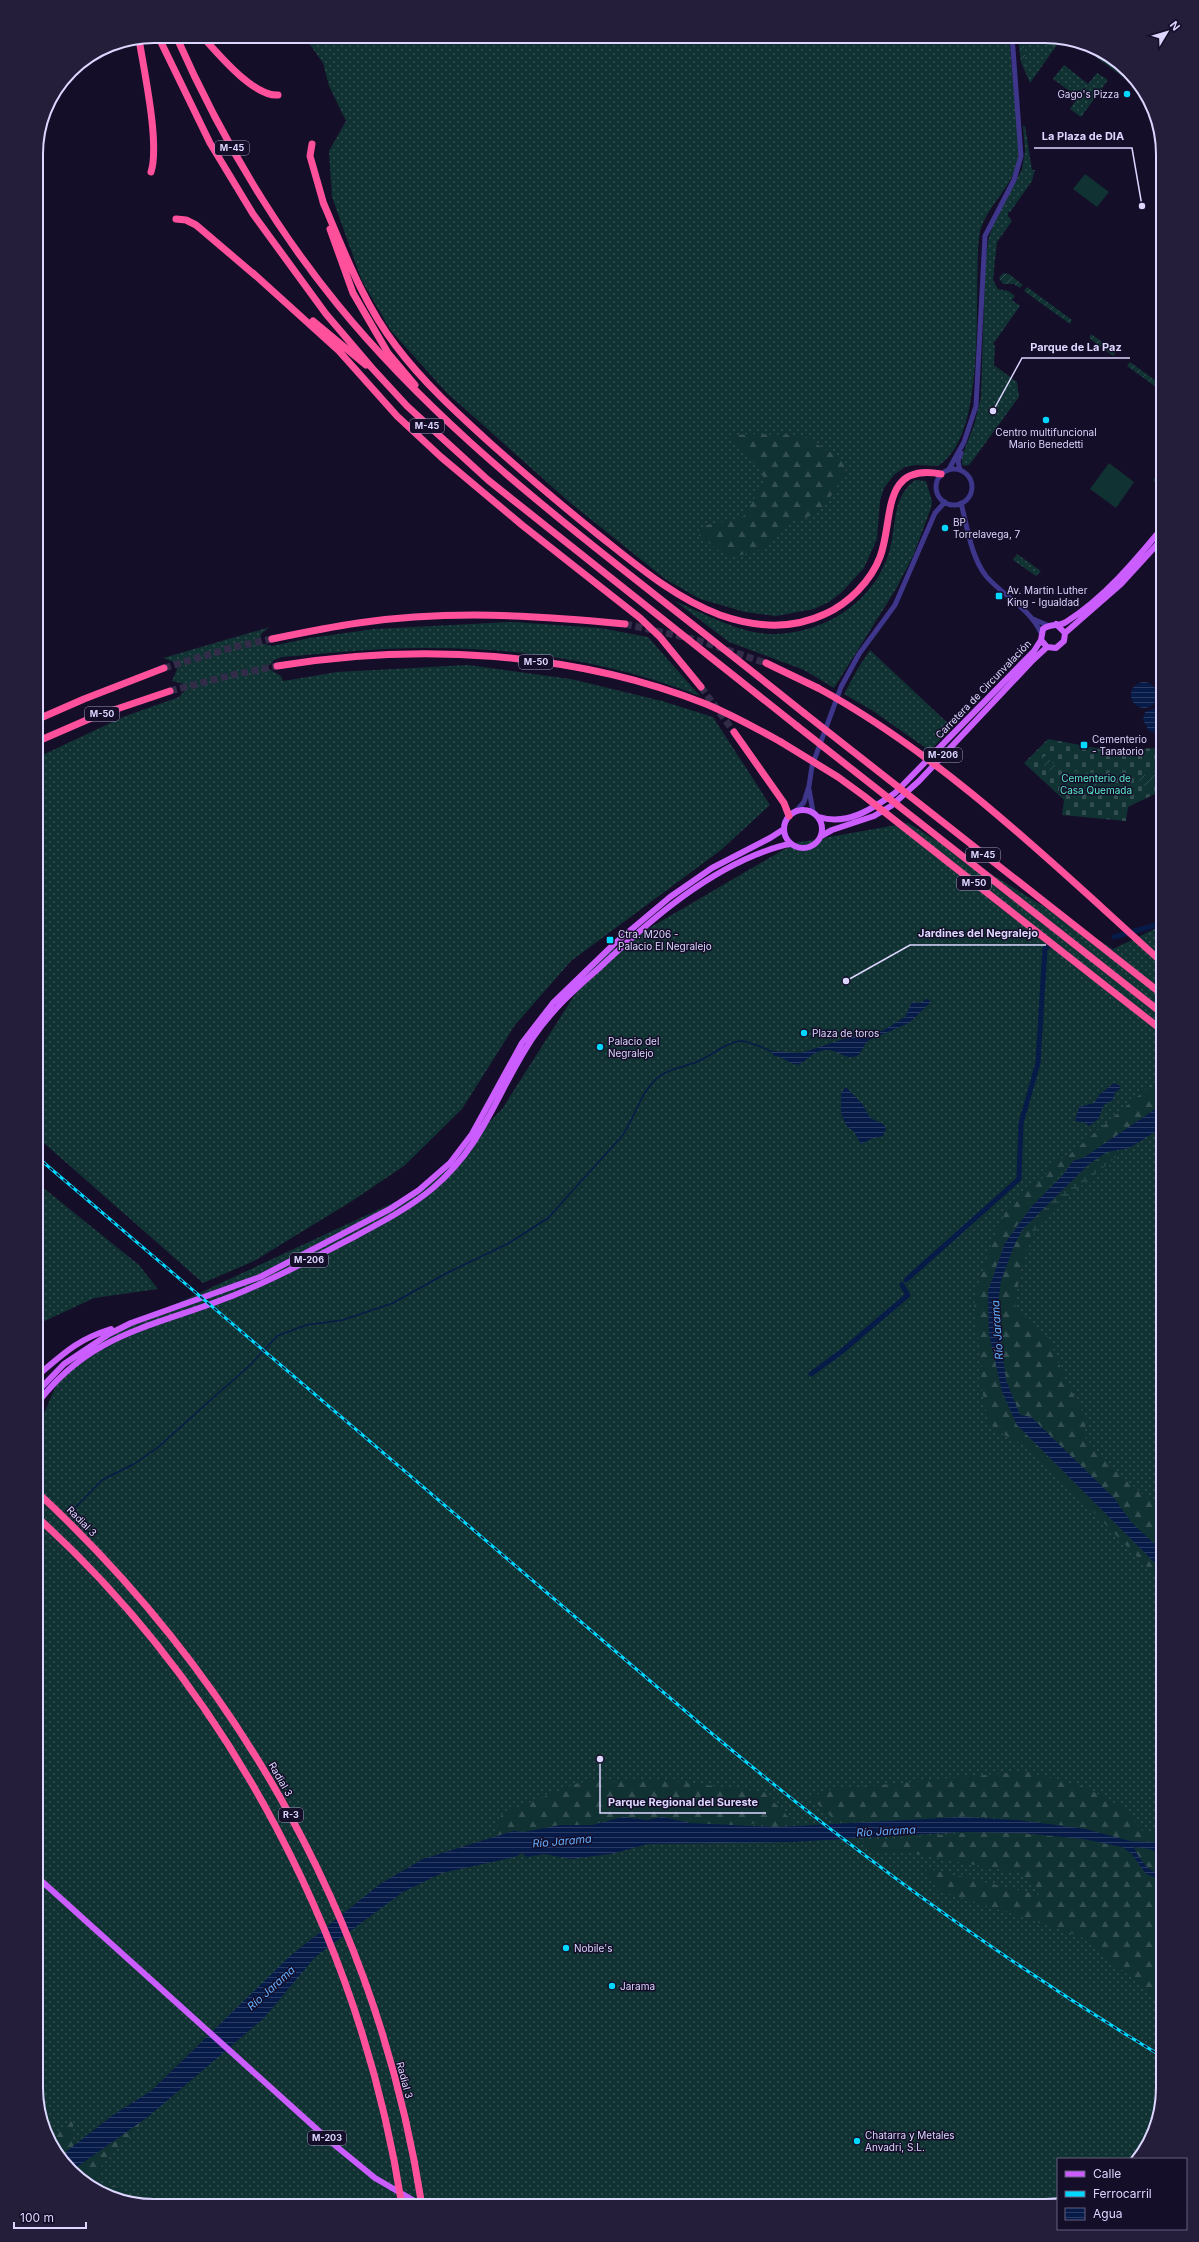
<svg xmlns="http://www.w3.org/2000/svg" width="1199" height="2242" font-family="Inter,sans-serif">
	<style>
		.grass { fill: url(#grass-dots) }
		.forest { fill: url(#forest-firs) }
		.wetland { fill: url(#wetland-marsh) }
		.cemetery { fill: url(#cemetery-stones) }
		.garden { fill: url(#garden-furrows) }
		.pitch { fill: #113233 }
		.water { fill: url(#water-rules) }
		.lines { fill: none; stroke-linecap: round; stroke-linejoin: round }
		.stream { stroke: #071b49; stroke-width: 1.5 }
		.canal { stroke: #071b49; stroke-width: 5 }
		.motorway-tunnel { stroke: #322c49; stroke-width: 7; stroke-dasharray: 7 3.5; stroke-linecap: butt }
		.tertiary { stroke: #3e368b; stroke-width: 5 }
		.primary { stroke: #cb5dff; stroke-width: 6 }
		.motorway { stroke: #ff519b; stroke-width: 7 }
		.rail-casing { stroke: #02d8ff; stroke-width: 3 }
		.rail { stroke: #140e29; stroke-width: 1.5; stroke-dasharray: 4.5; stroke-linecap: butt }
		.motorway-bridge { stroke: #ff519b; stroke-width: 7 }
		.poi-dot { fill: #02d8ff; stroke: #140e29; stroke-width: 1.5 }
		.labels { text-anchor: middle; stroke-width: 3; stroke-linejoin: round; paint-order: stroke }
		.shield { fill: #140e29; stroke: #a19abf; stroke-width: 1 }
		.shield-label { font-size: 9px; font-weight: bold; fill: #ddd6ff }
		.poi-label { font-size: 10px; fill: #ddd6ff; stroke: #140e29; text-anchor: start }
		.street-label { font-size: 10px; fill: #ddd6ff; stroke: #140e29 }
		.park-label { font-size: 10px; fill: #59e8cb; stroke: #140e29 }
		.water-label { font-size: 11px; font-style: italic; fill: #64afff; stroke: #140e29 }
		.rim { fill: none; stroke: #ddd6ff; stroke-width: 2 }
		.leader { fill: none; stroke: #ddd6ff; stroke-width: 1.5 }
		.callout-dot { fill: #ddd6ff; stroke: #140e29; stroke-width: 1.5 }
		.callout-label { font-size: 11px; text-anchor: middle; font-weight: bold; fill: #ddd6ff; stroke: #140e29; stroke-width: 3; stroke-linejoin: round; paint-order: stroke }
	</style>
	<defs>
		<pattern id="grass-dots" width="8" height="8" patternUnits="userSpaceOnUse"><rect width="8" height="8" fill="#113233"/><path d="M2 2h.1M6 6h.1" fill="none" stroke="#334f52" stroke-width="1.8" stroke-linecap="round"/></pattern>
		<pattern id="forest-firs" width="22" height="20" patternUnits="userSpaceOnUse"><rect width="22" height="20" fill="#113233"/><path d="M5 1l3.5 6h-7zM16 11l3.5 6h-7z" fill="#334f52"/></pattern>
		<pattern id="wetland-marsh" width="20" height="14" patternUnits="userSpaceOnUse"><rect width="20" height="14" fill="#113233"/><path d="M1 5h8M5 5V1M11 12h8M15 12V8" fill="none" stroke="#334f52"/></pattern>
		<pattern id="cemetery-stones" width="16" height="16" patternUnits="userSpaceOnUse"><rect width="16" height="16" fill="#113233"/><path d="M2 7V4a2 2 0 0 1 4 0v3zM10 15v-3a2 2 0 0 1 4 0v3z" fill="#334f52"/></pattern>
		<pattern id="garden-furrows" width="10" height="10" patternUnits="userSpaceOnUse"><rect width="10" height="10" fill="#113233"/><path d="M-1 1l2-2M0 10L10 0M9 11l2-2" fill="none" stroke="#334f52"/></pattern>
		<pattern id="water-rules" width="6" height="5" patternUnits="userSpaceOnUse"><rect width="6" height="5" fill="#071b49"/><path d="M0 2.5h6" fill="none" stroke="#2b3b64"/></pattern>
	</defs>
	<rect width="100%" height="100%" fill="#140e29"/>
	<!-- grass -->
	<path class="grass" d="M 304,36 L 1009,36 C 1011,62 1014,89 1016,115 C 1018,130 1021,147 1017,163 C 1011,190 982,210 979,238 C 973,294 989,435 938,466 L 916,465 L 905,467 L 894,475 L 884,488 L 880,501 L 877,539 L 864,568 L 842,592 L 829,602 L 814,609 L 776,616 L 745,612 L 700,599 L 665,579 L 568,501 L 446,392 L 391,331 L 362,281 L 332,197 L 329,151 L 346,121 L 329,86 L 323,63 Z
		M 1018,36 L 1044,36 L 1059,42 L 1030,83 L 1021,62 Z
		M 1082,47 L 1117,60 L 1138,88 Z
		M 1064,65 L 1088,84 L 1097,73 L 1108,80 L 1081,117 L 1070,109 L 1078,97 L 1053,79 Z
		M 1023,126 L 1025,126 L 1032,170 L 1035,170 L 1032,181 L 1010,212 L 1008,212 L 1008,216 L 1012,221 L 997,242 L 993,280 L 998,289 L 1008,291 L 1015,296 L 1012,300 L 1020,306 L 993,344 L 995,346 L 994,365 L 1017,382 L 1019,397 L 973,460 L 969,465 L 964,466 L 962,464 L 962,456 L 974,425 L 981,397 L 985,265 L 988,241 L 993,224 L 1022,169 L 1025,151 Z
		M 1163,467 L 1163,488 L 1153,480 Z
		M 915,480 L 926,481 L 932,501 L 931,508 L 913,556 L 896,589 L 834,688 L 804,670 L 729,642 L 675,601 C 703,613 739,633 770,634 C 822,635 874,603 889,552 C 897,526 891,498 915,480 Z
		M 1017,554 L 1041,571 L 1036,576 L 1013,560 Z
		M 512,622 L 600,628 L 648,637 L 700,696 C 614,662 517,647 424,648 C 377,648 330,653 282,657 L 274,660 L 267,668 L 281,676 L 283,681 L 337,672 L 468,665 L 571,679 L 662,701 L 713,717 L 770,805 L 721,850 L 571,961 L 515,1025 L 462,1109 L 404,1166 L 352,1201 L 254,1261 L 203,1283 L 36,1136 L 36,758 L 123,717 L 179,697 L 186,689 L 184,684 L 172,681 L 177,670 L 174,662 L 163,658 L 270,627 L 261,634 L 261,643 L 272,646 L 310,638 L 374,629 Z
		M 870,650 L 952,727 L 930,751 L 873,711 L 844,694 L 858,668 Z
		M 908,823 L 1113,949 L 1163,925 L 1163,2088 C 1159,2112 1157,2142 1136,2159 L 1058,2159 L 1058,2203 L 1045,2206 L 147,2206 L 88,2186 L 45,2133 L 36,2088 L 36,1431 L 60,1377 L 90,1344 L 427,1187 L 502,1109 L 598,958 L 795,843 Z
		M 36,1182 L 139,1265 L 158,1289 L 94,1298 L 36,1325 Z"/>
	<!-- forest -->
	<path class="forest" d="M 750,434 L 801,435 L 837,456 L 847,467 C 836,489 821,522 792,519 C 769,548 764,552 727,557 L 699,535 L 707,525 L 743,517 L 765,481 L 760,470 L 733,438 L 737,435 Z
		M 1163,1075 L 1163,1104 L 1161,1107 L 1083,1158 L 1073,1161 L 1023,1216 L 1005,1243 L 992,1278 L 988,1291 L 1002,1392 L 1017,1425 L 1163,1571 L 1163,1583 L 1066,1484 L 1022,1444 L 997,1431 L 989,1422 L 986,1410 L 981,1385 L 982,1362 L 975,1315 L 974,1297 L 990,1247 L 1005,1213 L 1020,1194 L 1044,1177 L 1054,1162 L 1070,1154 Z
		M 1031,1221 L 1033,1228 L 1020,1272 L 1015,1307 L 1049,1338 L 1065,1379 L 1087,1420 L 1083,1435 L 1115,1470 L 1163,1512 L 1163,1552 L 1131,1522 L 1113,1498 L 1031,1417 L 1020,1415 L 1006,1380 L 997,1309 C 999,1278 1010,1243 1031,1221 Z
		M 1025,1771 L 1087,1788 L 1122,1807 L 1143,1831 L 1163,1834 L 1163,1843 L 1130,1841 L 1086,1829 L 1026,1820 L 970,1816 L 912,1821 L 838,1823 L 810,1797 L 829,1790 Z
		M 656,1779 L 764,1792 L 794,1823 L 769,1828 L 758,1823 L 731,1826 L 690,1823 L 663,1817 L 647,1820 L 623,1817 L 592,1825 L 560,1825 L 524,1832 L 513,1831 L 493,1838 L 502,1814 L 578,1783 L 601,1780 L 617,1782 Z
		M 992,1831 L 1084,1839 L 1122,1847 L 1131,1852 L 1146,1874 L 1163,1881 L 1163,2001 L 1154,1996 L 1080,1936 L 937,1890 L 925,1868 L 1039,1895 L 1023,1874 L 900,1851 L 874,1851 L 862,1841 Z
		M 1134,1847 L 1150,1849 L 1163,1855 L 1163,1876 C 1149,1871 1140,1862 1134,1847 Z
		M 149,2116 L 102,2165 L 98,2180 L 103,2185 L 119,2187 L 121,2197 L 88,2186 L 74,2169 Z
		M 73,2118 L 73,2147 L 63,2154 L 50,2139 Z"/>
	<!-- wetland -->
	<path class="wetland" d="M 1123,1151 L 1047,1215 L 1039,1224 L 1028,1246 L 1033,1228 L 1031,1221 C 1047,1203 1086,1160 1107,1152 C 1112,1151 1118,1151 1123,1151 Z"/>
	<!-- cemetery -->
	<path class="cemetery" d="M 1048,739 L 1107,750 L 1158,748 L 1163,761 L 1163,790 L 1128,807 L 1126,821 L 1062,815 L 1064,800 L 1024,763 Z"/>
	<!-- garden -->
	<path class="garden" d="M 1018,36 L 1027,36 L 1024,46 L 1026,66 L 1024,67 L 1021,62 Z
		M 1003,273 L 1009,274 L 1023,285 L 1020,288 L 1014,284 L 1003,284 L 999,278 Z
		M 1027,287 L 1072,320 L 1070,324 L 1024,291 Z
		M 1091,334 L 1116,352 L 1113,356 L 1089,338 Z
		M 1130,362 L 1163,386 L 1163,392 L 1127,366 Z
		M 1045,755 L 1058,768 L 1053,774 L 1040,761 Z
		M 1076,771 L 1095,773 L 1081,785 L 1071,784 L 1072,774 Z
		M 1154,771 L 1158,780 L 1142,787 L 1138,778 Z
		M 1097,776 L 1096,787 L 1084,786 Z"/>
	<!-- pitch -->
	<path class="pitch" d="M 1085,174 L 1109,192 L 1097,207 L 1073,189 Z
		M 1109,463 L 1134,482 L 1116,508 L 1090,489 Z"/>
	<!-- water -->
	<path class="water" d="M 1163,672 L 1163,695 L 1156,684 L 1159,676 Z
		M1131 695a13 13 0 1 1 26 0a13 13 0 1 1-26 0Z
		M 1157,707 L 1163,710 L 1163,731 L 1157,733 L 1149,731 L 1143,720 L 1145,712 Z
		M 927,999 L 931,1002 L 909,1023 L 869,1040 C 863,1044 863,1052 858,1055 C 848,1062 838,1050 828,1050 C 813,1050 808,1060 798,1065 C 788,1063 784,1057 774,1056 L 771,1051 L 801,1053 L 856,1035 L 867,1035 L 884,1030 L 905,1017 L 912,1002 L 920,1003 Z
		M 1114,1083 L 1120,1086 L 1120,1089 L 1115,1092 L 1113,1100 L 1104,1105 L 1098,1119 L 1089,1126 L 1084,1122 L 1075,1121 L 1079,1107 L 1094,1103 L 1100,1094 Z
		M 846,1087 L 863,1105 L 870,1118 L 883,1124 L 886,1129 L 883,1136 L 871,1139 L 861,1144 L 854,1132 L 846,1125 L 841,1113 L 841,1093 Z
		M 1163,1104 L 1163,1125 L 1160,1129 L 1129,1148 L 1107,1152 L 1089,1164 L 1022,1230 L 1013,1248 L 1001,1281 L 997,1309 L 1006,1380 L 1020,1415 L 1031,1417 L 1114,1498 L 1131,1522 L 1163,1552 L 1163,1571 L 1017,1425 L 1002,1392 L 989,1334 L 988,1291 L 1005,1243 L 1032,1206 L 1062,1176 L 1073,1161 L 1083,1158 Z
		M 623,1817 L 647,1820 L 663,1817 L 690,1823 L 776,1827 L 963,1817 L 1018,1820 L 1086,1829 L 1130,1841 L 1163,1843 L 1163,1855 L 1150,1849 L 1134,1847 C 1140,1862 1149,1871 1163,1876 L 1163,1881 L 1146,1874 L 1131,1853 L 1122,1847 L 1084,1839 L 1023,1833 L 961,1832 L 792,1842 L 648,1844 L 611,1854 L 570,1859 L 545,1854 L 527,1857 L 522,1853 L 515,1857 L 442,1873 L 403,1892 L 315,1957 L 264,2018 L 149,2116 L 74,2169 L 63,2154 L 113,2115 L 151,2091 L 289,1957 L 380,1884 L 423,1859 L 513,1831 L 524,1832 L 560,1825 L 592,1825 Z"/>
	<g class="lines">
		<!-- stream -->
		<path class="stream" d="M 70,1513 L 102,1480 L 134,1464 L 157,1448 L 250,1365 L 277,1336 L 306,1325 L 343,1320 L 393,1303 L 445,1274 L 509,1243 L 548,1218 L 622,1136 C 635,1118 639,1095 656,1079 C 668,1068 687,1067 701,1060 C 713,1054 729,1041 742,1041 C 751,1042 763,1048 771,1051
			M 36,1548 L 44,1537"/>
		<!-- canal -->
		<path class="canal" d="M 1114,937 L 1163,923
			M 906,1280 L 1019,1179 L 1021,1123 L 1038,1063 L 1045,948 L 1048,947
			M 811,1374 L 841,1352 L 908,1295 L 902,1285"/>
		<!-- motorway-tunnel -->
		<path class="motorway-tunnel" d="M 625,624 L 697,640 L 766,663
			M 164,668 L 234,647 L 272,639
			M 701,687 L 734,732
			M 170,691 L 232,675 L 277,666"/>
		<!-- tertiary -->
		<path class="tertiary" d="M 949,469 L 964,442 L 976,406 L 985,236 L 1014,180 L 1021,156 L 1012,36
			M936 487a18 18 0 1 1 36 0a18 18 0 1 1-36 0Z
			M 960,470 L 958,461 L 961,453
			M 961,503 C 967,526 971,557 986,576 C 1003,596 1030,608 1041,633
			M 1033,619 L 1047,625
			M 809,789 L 813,812
			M 796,811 L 804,802 L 809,786 L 812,766 L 841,687 L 859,654 L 895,605 L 935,513 L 945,502"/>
		<!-- primary -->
		<path class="primary" d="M 1056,624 L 1065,633 L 1064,641 L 1056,648 L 1047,647 L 1041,640 L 1043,629 C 1051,623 1059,627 1066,622 C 1104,598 1135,561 1163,527
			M 1065,633 L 1121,584 L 1163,538
			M784 829a19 19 0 1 1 38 0a19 19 0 1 1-38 0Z
			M 819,817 C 847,826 872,809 895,793 L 1034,651 L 1041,640
			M 821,836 L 832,830 L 874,816 L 891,806 L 919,781 L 1033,660 L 1047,647
			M 36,1377 C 63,1354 76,1340 111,1329
			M 36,1393 L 64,1364 L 109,1334 L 131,1323 L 260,1277 L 390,1209 L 419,1190 L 450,1163 L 472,1134 L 522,1043 L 553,1003 L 614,944 L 670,897 L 712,868 L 770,838 L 784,829
			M 36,1405 C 90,1332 154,1327 232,1296 C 273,1280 311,1259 350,1239 C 378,1224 408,1209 433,1188 C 486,1143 497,1090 534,1036 C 552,1010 575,989 598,969 C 645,925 695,880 755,855 C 766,851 779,845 791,844
			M 36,1876 L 331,2142 L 375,2178 L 423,2206"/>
		<!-- motorway -->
		<path class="motorway" d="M 158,36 L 210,143 L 253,214 L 326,314 L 372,368 L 407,406 L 488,480 L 797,726
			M 176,36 C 218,131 272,224 338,305 C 419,404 516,485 616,564 C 679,614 742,663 804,713
			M 202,36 C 218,54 254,97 278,95
			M 139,39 C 144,71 160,144 151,172
			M 312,144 L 310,156 L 324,205
			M 323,202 C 344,251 363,303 396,346 C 423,382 457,413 490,443 C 525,474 560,504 596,533 C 634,563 674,598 720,615 C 754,627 791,630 825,614 C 848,604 871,581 880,557 C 894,521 880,462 941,474
			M 176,219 L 186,220 L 196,225 L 256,276
			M 330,229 L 353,293 L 388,353 L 415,385
			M 253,273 L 339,351 L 397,416 L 441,457 L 522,525 L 640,618 L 660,637 L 701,687
			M 313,321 L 366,365
			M 272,639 C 301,633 330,627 358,623 C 447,610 536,615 625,624
			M 766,663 L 818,688
			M 277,666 C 417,643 573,651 706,704 C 732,715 756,728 781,742
			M 36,720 L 84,699 L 164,668
			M 734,732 L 784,803 L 789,816
			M 36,742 L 96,716 L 170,691"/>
		<!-- rail casing -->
		<g class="rail-casing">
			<path id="rail" d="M 36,1156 L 704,1727 C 849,1849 1001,1960 1163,2057"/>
		</g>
		<!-- rail -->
		<use href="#rail" class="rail"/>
		<!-- motorway-bridge -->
		<path class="motorway-bridge" d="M 818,688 C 945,757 1056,867 1163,963
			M 804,713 L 1163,995
			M 797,726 L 1163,1014
			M 781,742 L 838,777 L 864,796 L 1163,1031
			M 36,1491 C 242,1682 379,1927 422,2206
			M 36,1516 C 232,1693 362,1946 402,2206"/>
	</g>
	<!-- markers -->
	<g class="poi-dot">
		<circle cx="1127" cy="94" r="4"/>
		<circle cx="1046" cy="420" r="4"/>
		<circle cx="945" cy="528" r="4"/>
		<rect x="995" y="592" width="8" height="8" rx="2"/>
		<rect x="1080" y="741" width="8" height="8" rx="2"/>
		<rect x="606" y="936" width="8" height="8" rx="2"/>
		<circle cx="804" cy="1033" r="4"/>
		<circle cx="600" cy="1047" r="4"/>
		<circle cx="566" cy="1948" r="4"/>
		<circle cx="612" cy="1986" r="4"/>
		<circle cx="857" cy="2141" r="4"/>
	</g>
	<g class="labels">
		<!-- shield labels -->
		<g class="shield">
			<rect x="215" y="141" width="34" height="14" rx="3"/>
			<rect x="410" y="419" width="34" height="14" rx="3"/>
			<rect x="519" y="655" width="34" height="14" rx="3"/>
			<rect x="85" y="707" width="34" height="14" rx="3"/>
			<rect x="924" y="748" width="38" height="14" rx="3"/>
			<rect x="966" y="848" width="34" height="14" rx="3"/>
			<rect x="957" y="876" width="34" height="14" rx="3"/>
			<rect x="290" y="1253" width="38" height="14" rx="3"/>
			<rect x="279" y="1808" width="24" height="14" rx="3"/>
			<rect x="308" y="2131" width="38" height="14" rx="3"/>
		</g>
		<g class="shield-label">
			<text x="232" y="151">M-45</text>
			<text x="427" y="429">M-45</text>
			<text x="536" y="665">M-50</text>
			<text x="102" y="717">M-50</text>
			<text x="943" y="758">M-206</text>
			<text x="983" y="858">M-45</text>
			<text x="974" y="886">M-50</text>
			<text x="309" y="1263">M-206</text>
			<text x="291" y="1818">R-3</text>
			<text x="327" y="2141">M-203</text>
		</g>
		<!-- poi labels -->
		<g class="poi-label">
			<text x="1119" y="98" text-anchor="end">Gago's Pizza</text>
			<text x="1046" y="436" text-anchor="middle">Centro multifuncional<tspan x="1046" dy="12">Mario Benedetti</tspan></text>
			<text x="953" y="526">BP<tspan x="953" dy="12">Torrelavega, 7</tspan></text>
			<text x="1007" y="594">Av. Martin Luther<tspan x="1007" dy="12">King - Igualdad</tspan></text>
			<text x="1092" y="743">Cementerio<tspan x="1092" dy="12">- Tanatorio</tspan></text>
			<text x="618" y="938">Ctra. M206 -<tspan x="618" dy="12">Palacio El Negralejo</tspan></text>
			<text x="812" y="1037">Plaza de toros</text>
			<text x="608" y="1045">Palacio del<tspan x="608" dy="12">Negralejo</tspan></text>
			<text x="574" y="1952">Nobile's</text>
			<text x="620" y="1990">Jarama</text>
			<text x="865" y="2139">Chatarra y Metales<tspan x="865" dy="12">Anvadri, S.L.</tspan></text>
		</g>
		<!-- street labels -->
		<g class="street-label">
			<text transform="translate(983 689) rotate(-46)" y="4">Carretera de Circunvalación</text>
			<text transform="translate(82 1521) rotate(45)" y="4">Radial 3</text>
			<text transform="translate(281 1779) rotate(60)" y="4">Radial 3</text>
			<text transform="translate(405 2080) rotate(75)" y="4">Radial 3</text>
		</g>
		<!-- park labels -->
		<g class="park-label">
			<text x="1096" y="782">Cementerio de<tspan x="1096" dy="12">Casa Quemada</tspan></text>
		</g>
		<!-- water labels -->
		<g class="water-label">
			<text transform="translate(997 1330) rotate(-94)" y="4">Río Jarama</text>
			<text transform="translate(886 1831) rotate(-3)" y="4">Río Jarama</text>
			<text transform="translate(562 1841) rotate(-5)" y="4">Río Jarama</text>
			<text transform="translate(271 1988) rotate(-42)" y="4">Río Jarama</text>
		</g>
	</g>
	<!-- crop -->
	<path d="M0 0H1199V2242H0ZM154 43H1045A111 111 0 0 1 1156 154V2088A111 111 0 0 1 1045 2199H154A111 111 0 0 1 43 2088V154A111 111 0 0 1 154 43Z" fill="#241e3a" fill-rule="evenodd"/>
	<path class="rim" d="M154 43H1045A111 111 0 0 1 1156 154V2088A111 111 0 0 1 1045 2199H154A111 111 0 0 1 43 2088V154A111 111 0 0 1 154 43Z"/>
	<!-- callouts -->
	<path class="leader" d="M1142 206L1132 148H1034M993 411L1022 358H1130M846 981L910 945H1046M600 1759L600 1813H766"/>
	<g class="callout-dot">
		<circle cx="1142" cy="206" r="4"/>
		<circle cx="993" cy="411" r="4"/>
		<circle cx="846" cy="981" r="4"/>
		<circle cx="600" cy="1759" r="4"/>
	</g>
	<g class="callout-label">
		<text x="1083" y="140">La Plaza de DIA</text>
		<text x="1076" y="351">Parque de La Paz</text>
		<text x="978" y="937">Jardines del Negralejo</text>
		<text x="683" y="1806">Parque Regional del Sureste</text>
	</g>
	<!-- legend -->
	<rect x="1057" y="2158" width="130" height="72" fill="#140e29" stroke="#645e7f"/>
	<rect x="1065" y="2171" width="20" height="6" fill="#cb5dff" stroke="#645e7f"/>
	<text x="1093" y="2178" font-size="12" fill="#ddd6ff">Calle</text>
	<rect x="1065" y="2191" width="20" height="6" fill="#02d8ff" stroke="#645e7f"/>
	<text x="1093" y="2198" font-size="12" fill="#ddd6ff">Ferrocarril</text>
	<rect x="1065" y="2208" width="20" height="12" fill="url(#water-rules)" stroke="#645e7f"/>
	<text x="1093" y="2218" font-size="12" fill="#ddd6ff">Agua</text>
	<!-- north arrow -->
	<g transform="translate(1167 32) rotate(52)" stroke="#140e29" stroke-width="3" paint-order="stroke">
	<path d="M0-3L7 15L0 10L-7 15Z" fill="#ddd6ff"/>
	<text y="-6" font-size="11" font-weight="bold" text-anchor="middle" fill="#ddd6ff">N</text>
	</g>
	<!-- scale -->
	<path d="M14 2222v6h72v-6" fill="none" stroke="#ddd6ff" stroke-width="2"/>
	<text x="20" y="2222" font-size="12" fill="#ddd6ff" stroke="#140e29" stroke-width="3" paint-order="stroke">100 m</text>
</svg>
